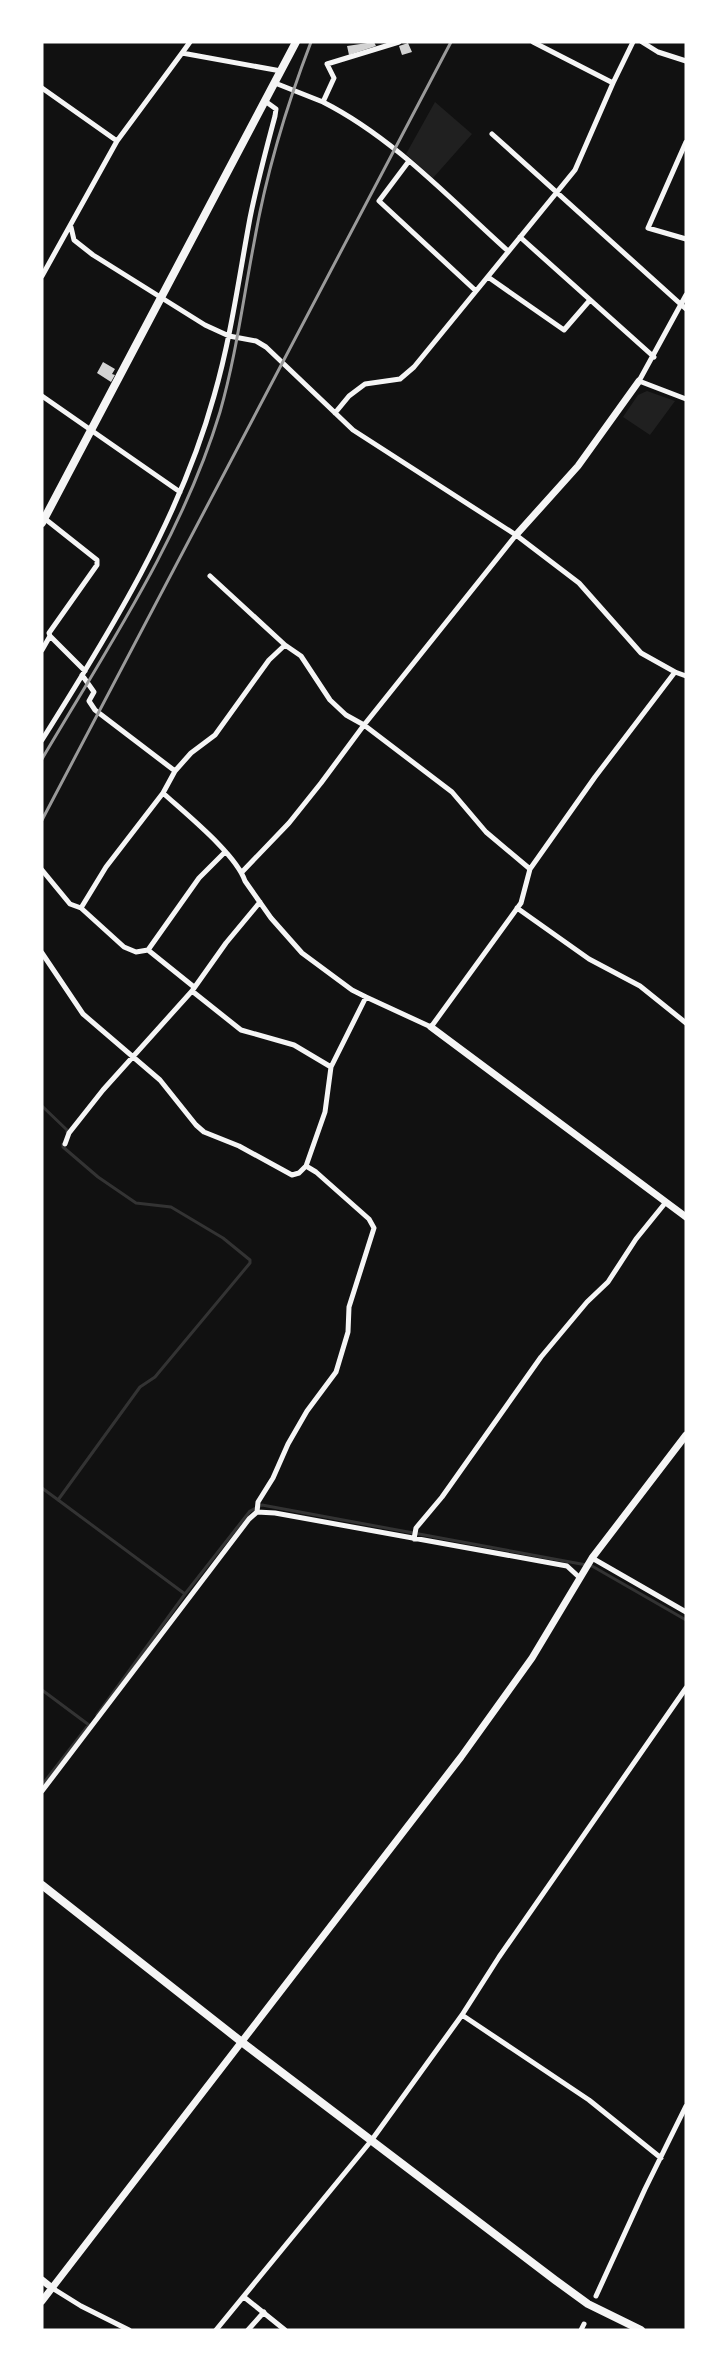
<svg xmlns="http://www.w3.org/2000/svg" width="728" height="2372" font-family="'IBM Plex Sans',sans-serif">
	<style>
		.green { fill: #202020 }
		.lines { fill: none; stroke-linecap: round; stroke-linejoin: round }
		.stream { stroke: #333; stroke-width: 3 }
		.building { fill: #d3d3d3 }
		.minor { stroke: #f5f5f5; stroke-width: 5 }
		.tertiary { stroke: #f5f5f5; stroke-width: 7 }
		.primary { stroke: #f5f5f5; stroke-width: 8 }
		.rail { stroke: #9a9a9a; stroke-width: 3 }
	</style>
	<rect width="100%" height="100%" fill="#111"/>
	<!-- green -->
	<path class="green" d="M 435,102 L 472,134 L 433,178 L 406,154 Z
		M 647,391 L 675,401 L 650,435 L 623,417 L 638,395 Z"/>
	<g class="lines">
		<!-- stream -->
		<path class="stream" d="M 42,1106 L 67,1130 L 67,1132
			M 42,1488 L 185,1594
			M 58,1500 L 140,1387 L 155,1377 L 250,1263 L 250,1260 L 223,1238 L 171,1207 L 136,1203 L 98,1177 L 63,1147 L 63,1144
			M 42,1690 L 89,1725
			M 97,1715 L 185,1594 L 250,1511 L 262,1505 L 592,1566 L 686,1620
			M 42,1785 L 87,1727"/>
	</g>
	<!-- building -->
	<path class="building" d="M 374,42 L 376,46 L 349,55 L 347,46 Z
		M 408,43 L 412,52 L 402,55 L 399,46 Z
		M 103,362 L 115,369 L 112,374 L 115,375 L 111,382 L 97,373 Z"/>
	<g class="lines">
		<!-- minor -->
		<path class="minor" d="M 399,42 L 327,64 L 334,78 L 323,102 C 394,138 450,199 508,251
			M 533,42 L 613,83
			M 642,42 L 658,52 L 686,61
			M 182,53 L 190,42
			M 275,83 L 323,102
			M 42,88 L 117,141
			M 492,134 L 686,309
			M 686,142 L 648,228 L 686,239
			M 409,161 L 379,201 L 476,291
			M 71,227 L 74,240 L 93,255 L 205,325 L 229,336 L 256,341 L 266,347 L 353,430 L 516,535 L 364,725 L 321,783 L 289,823 L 242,872
			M 520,237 L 654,357
			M 42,276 L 117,141 L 182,53 L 281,71
			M 488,277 L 564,330 L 590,300
			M 686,295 L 639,381 L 686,399
			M 42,396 L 180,492
			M 335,413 L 349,396 L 365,384 L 400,379 L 414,367 L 575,170 L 613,83 L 633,42
			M 44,518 L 97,560 L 97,565 L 49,633 L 50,636 L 85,671
			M 210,576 L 285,645
			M 42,650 L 50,636
			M 675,672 L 686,676
			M 82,675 L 94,692 L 89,701 L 95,710 L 175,771 L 163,793 C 186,814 236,854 245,881 L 271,918 L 302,953 L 352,990 L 366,997
			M 42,740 C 110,632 180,519 214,396 C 231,337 239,277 250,218 C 257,183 266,150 275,116 L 276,109 L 265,101
			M 175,771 L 191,753 L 215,735 L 269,660 L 285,645 L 301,656 L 330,700 L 346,715 L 364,725 L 452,792 L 486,832 L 530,869
			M 163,793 L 106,867 L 81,908 L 124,947 L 136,952 L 148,950 L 194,987
			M 42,870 L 70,904 L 81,908
			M 517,908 L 589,959 L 640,986 L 686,1023
			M 148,950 L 199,878 L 225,852
			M 42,953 L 83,1014 L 160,1080 L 196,1125 L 204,1132 L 239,1146 L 292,1175 L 299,1173 L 306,1166
			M 192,991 L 241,1030 L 294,1045 L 331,1067
			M 65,1144 L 69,1133 L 103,1090 L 192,991 L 226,943 L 260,902
			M 257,1512 L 275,1513 L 567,1566 L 580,1578
			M 414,1539 L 416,1528 L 442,1497 L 541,1357 L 587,1302 L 608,1282 L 636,1239 L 666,1202
			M 592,1558 L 686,1612
			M 42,1791 L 249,1519 L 257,1512 L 258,1502 L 273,1478 L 288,1444 L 307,1411 L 336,1372 L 348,1332 L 349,1307 L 374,1228 L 369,1219 L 316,1172 L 306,1166 L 325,1112 L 331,1067 L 366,997 L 431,1027 L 521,903 L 530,869 L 595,777 L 675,672 L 641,653 L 579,583 L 516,535
			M 462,2015 L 589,2100 L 661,2158
			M 52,2288 L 81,2306 L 129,2330
			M 596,2296 L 645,2189 L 686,2106
			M 244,2297 L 285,2330
			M 216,2330 L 371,2141 L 462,2015 L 499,1957 L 686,1688
			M 248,2330 L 264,2312
			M 581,2330 L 584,2324"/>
		<!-- tertiary -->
		<path class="tertiary" d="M 516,535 L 578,466 L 639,381
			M 431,1027 L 686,1217
			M 42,2280 L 52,2288
			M 42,2301 L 461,1757 L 532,1658 L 592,1558 L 686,1435"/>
		<!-- primary -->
		<path class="primary" d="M 42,523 L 296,42
			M 42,1885 L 243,2043 L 555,2280 L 588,2304 L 641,2330"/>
		<!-- rail -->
		<path class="rail" d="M 42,759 C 108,647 182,537 220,412 C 236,356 243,300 254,243 C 266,174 286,107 311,42
			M 42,820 L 451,42"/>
	</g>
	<!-- border -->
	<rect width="728" height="2372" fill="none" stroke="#ffffff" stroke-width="87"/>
</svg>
